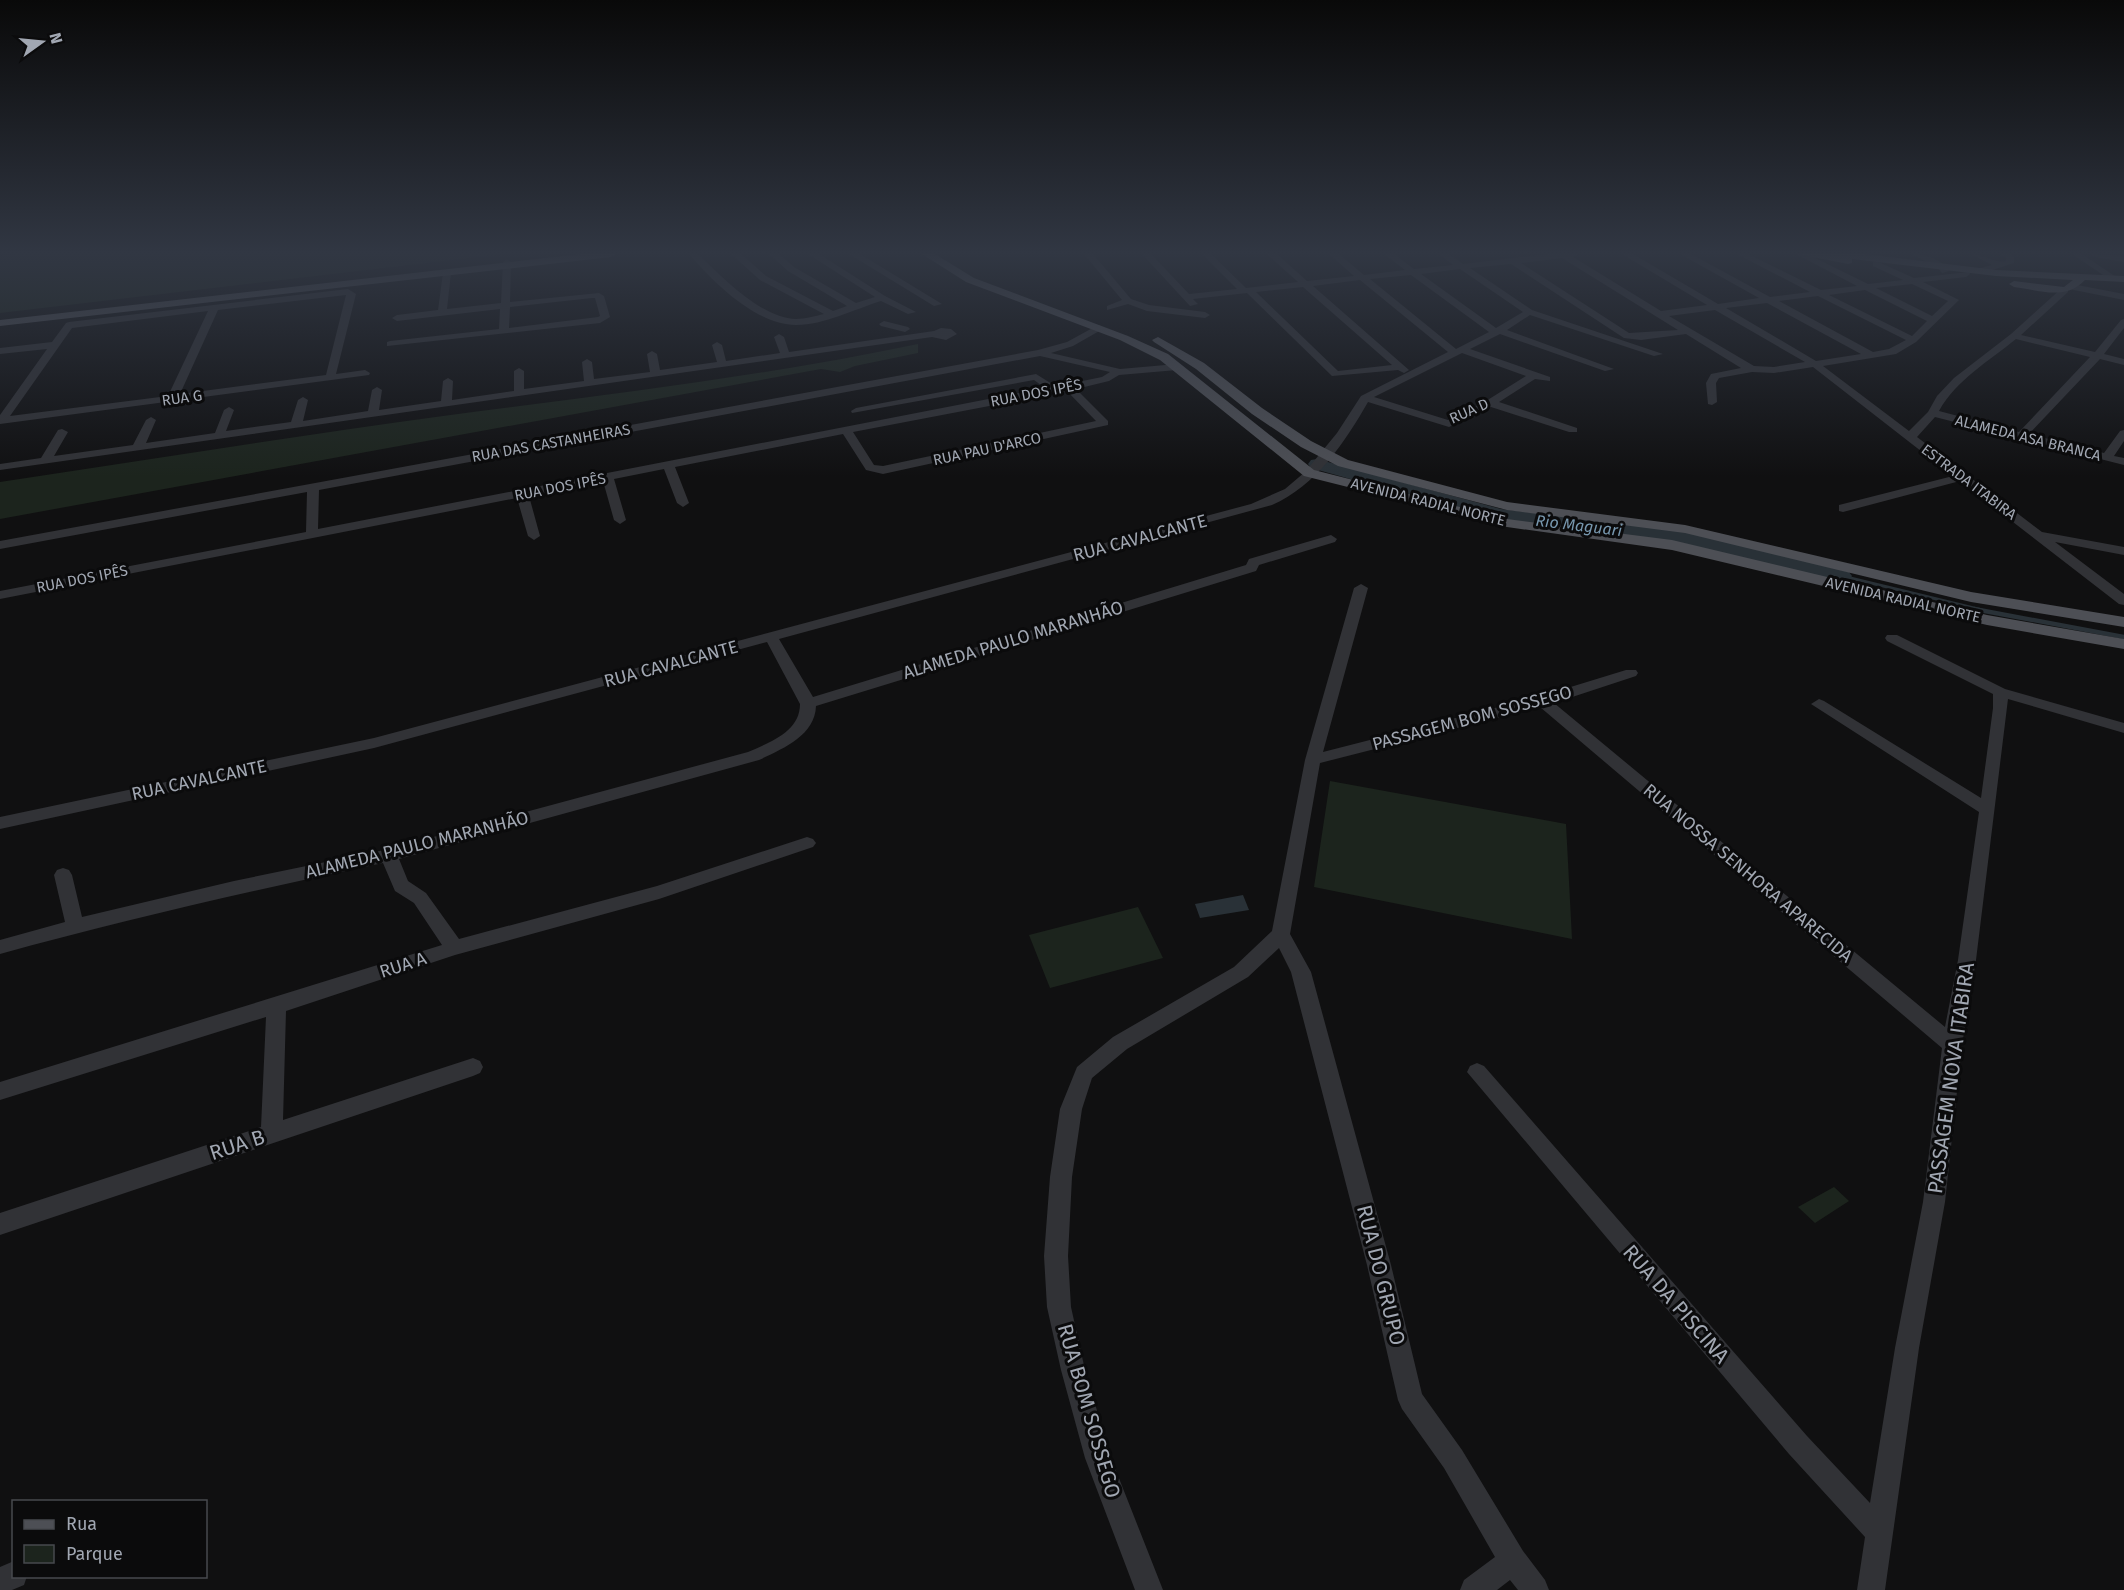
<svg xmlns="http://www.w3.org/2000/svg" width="2124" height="1590" font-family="'Fira Sans',sans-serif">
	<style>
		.green { fill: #1c241d }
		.water { fill: #293137 }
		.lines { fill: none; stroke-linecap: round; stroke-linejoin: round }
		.stream-far1 { stroke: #293137; stroke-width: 3 }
		.stream { stroke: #293137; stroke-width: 4.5 }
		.river { fill: #293137; fill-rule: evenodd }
		.minor { fill: #313236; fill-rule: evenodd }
		.major { fill: #4d4f55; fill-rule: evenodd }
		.labels { text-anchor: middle; stroke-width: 6; stroke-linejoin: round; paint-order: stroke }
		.far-street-label { font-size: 15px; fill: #a1a7b2; stroke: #0b0b0c }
		.far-water-label { font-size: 16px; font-style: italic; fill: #7797ae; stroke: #0b0b0c }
		.street-label { font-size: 18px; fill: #a1a7b2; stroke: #0b0b0c }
		.near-street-label { font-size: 21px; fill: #a1a7b2; stroke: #0b0b0c }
	</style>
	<rect width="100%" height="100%" fill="#101011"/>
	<!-- green -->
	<path class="green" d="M 15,254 L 503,254 L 0,313 L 0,256 Z
		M 918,344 L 918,353 L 855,366 L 840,372 L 821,369 L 0,519 L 0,482 C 148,460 295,436 443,416 C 602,395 761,377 918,344 Z
		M 1330,781 L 1566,824 L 1572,939 L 1314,887 Z
		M 1138,907 L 1163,958 L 1050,988 L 1029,935 Z
		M 1834,1187 L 1849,1201 L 1815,1223 L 1798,1207 Z"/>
	<!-- water -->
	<path class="water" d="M 1243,895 L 1249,910 L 1200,918 L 1195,904 Z"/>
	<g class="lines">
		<!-- stream-far1 -->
		<path class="stream-far1" d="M 1842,576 L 1982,610"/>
		<!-- stream -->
		<path class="stream" d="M 1974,609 L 2124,637"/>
		<!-- river -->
		<path class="river" d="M 1317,459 L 1501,509 L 1682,531 L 1849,572 L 1852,576 L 1849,580 L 1842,582 L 1682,543 L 1500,521 L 1311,468 L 1308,464 L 1311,460 Z"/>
		<!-- minor -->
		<path class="minor" d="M 689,254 L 698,254 C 722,277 761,318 796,319 C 805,319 815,316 824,314 L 760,280 L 731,254 L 741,254 L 766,276 L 833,311 L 847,306 L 788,271 L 769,254 L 779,254 L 794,267 L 856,303 L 875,297 L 808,254 L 819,254 L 885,296 L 916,312 L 908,314 L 881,301 C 855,309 824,325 796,325 C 755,324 714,283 689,254 Z
			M 849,254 L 860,254 L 942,304 L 934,306 Z
			M 1084,254 L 1093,254 L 1131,299 L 1149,305 L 1205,312 L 1210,315 L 1205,318 L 1147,311 L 1128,304 L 1107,310 L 1107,306 L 1122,300 Z
			M 1142,254 L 1151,254 L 1189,294 L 1237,289 L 1202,254 L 1211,254 L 1246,288 L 1298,282 L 1267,254 L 1277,254 L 1307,281 L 1354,276 L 1329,254 L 1339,254 L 1364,275 L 1405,270 L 1384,254 L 1394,254 L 1414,269 L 1453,265 L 1439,254 L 1449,254 L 1463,264 L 1548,254 L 1579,254 L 1573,257 L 1661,311 L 1707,305 L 1622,254 L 1633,254 L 1718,304 L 1759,298 L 1680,254 L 1691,254 L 1770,297 L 1810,292 L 1737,254 L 1748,254 L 1821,290 L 1857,286 L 1796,254 L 1807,254 L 1868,284 L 1903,280 L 1873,266 L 1873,262 L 1876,261 L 1914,278 L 1969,272 L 1970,274 L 1966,277 L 1923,282 L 1959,300 L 1916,342 L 1896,354 L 1823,366 L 1909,431 L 1928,412 L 1937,396 L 1954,378 L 2011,334 L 2062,288 L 2068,288 L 2068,292 L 2021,335 L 2095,352 L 2121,320 L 2124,319 L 2124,328 L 2104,354 L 2124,359 L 2124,365 L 2100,359 L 2029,434 L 2104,453 L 2120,431 L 2124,430 L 2124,441 L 2114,456 L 2124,458 L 2124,465 L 1935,417 L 1917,437 L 2042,532 L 2124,547 L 2124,555 L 2055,542 L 2124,594 L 2124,605 L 2119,604 L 1960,481 L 1843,512 L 1839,511 L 1839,505 L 1953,476 L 1813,367 L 1774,373 L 1752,372 L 1719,378 L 1716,383 L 1717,402 L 1712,405 L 1708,404 L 1706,383 L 1711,374 L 1741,368 L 1686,334 L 1641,340 L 1624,338 L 1511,264 L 1470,268 L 1532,310 L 1663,354 L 1654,356 L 1530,315 L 1507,330 L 1614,369 L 1605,371 L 1500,334 L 1470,349 L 1550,377 L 1550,381 L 1535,379 L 1499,402 L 1577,428 L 1577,432 L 1569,432 L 1491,407 L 1449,427 L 1368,402 C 1345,442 1316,486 1272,505 L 779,639 L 813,697 L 1246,565 L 1249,559 L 1331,535 L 1337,539 L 1335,542 L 1259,565 L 1256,571 L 816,706 C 815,736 782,749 759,760 L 399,859 L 408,881 L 426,893 L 459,939 L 657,886 L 807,837 L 813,839 L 816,843 L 813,847 L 659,899 L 455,955 L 286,1011 L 283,1120 L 473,1058 L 480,1061 L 483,1067 L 480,1073 L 473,1076 L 0,1235 L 0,1213 L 261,1127 L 266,1017 L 0,1100 L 0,1082 L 442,945 L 414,903 L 395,891 L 383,863 C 254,890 126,919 0,954 L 0,940 L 65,922 L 54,875 L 57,870 L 63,868 L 69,870 L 72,875 L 82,917 L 234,881 L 389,849 L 748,752 C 770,742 800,732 800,704 L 767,642 L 374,748 L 0,829 L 0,817 L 374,738 L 1251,504 L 1285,489 L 1305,472 L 1337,433 L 1361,396 L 1448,352 L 1360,280 L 1313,286 L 1409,370 L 1404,373 L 1398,370 L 1332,376 L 1247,293 L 1193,299 L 1198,304 L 1190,306 ZM 1562,258 L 1678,330 L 1629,333 L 1521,263 ZM 1460,269 L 1523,312 L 1496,328 L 1421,274 ZM 1411,275 L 1489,332 L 1456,349 L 1370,279 ZM 1912,284 L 1948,301 L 1932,316 L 1876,288 ZM 1303,287 L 1392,365 L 1338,371 L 1256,292 ZM 1865,290 L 1927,321 L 1912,336 L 1829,295 ZM 1818,296 L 1906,340 L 1889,349 L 1873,352 L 1779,301 ZM 1767,303 L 1861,354 L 1816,361 L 1726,308 ZM 1715,310 L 1805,362 L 1774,367 L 1754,366 L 1669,316 ZM 2016,339 L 2090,357 L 2019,432 L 1939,411 C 1956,380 1989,361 2016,339 ZM 1462,353 L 1526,376 L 1486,401 L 1448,420 L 1374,397 Z
			M 1912,254 C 1926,254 1941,259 1949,271 L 1942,273 L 1938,268 Z
			M 1971,254 C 1983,254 1996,264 2006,261 L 2006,258 L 2000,254 L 2011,254 L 2014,257 L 2014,263 L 1980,274 L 1977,273 L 1977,269 L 1992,265 Z
			M 2072,254 L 2082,254 L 2116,277 L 2109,279 Z
			M 2091,254 L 2124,256 L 2124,262 L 2095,257 Z
			M 507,259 L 511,262 L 510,302 L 599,293 L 604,296 L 610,317 L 600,323 L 387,346 L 387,342 L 390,341 L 499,329 L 500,309 L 397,321 L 392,318 L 397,315 L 438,310 L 443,273 L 447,270 L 451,273 L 447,309 L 501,303 L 503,262 ZM 592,298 L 595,298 L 600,316 L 598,317 L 509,328 L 510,307 Z
			M 2072,284 L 2124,294 L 2124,300 L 2069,289 L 2069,285 Z
			M 348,289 L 356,294 L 336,374 L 365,370 L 370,373 L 369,375 L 0,424 L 0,415 L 47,349 L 0,354 L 0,348 L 52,342 L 66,323 L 69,322 ZM 346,295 L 326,375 L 180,394 L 218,310 ZM 208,311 L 168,396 L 10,416 L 72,328 Z
			M 884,321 L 908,327 L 910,329 L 905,332 L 881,326 L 879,324 Z
			M 1098,325 L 1101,326 L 1101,330 L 1073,346 L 1051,353 L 1120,369 L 1177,364 L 1182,367 L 1177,370 L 1119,375 L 1109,381 L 1076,389 L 1108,421 L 1108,425 L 883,474 L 866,470 L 843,434 L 675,467 L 689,503 L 683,507 L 677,503 L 664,469 L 614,479 L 626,520 L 620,524 L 614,520 L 603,481 L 529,496 L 540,536 L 534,540 L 528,536 L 517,498 L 0,599 L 0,591 L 306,532 L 307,492 L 0,549 L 0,541 L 1038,350 L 1067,342 ZM 1040,356 L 1110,372 L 1102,377 L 1053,387 L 1052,384 L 1036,374 L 856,408 L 851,411 L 852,413 L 1034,380 L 1045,388 L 318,529 L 319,490 ZM 1067,391 L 1096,421 L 883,466 L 874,465 L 853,432 Z
			M 941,328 L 951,329 L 957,334 L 946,340 L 932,337 L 0,470 L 0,464 L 41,458 L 58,430 L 62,429 L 68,432 L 54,456 L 133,445 L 146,420 L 151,417 L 156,420 L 146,443 L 215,433 L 224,410 L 229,407 L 234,410 L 226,431 L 291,422 L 298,400 L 303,397 L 308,400 L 303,421 L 368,411 L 372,390 L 377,387 L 382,390 L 379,410 L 441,401 L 443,381 L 448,378 L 453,381 L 452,400 L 514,391 L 514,371 L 519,368 L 524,371 L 524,389 L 584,381 L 582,362 L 587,359 L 592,362 L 594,379 L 650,372 L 647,354 L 652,351 L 657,354 L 660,370 L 717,362 L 712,345 L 717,342 L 722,345 L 726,361 L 780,353 L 774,337 L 779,334 L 784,337 L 789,352 L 934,331 Z
			M 1361,584 L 1368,588 L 1323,752 L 1538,697 L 1626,670 L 1636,670 L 1638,673 L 1636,676 L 1554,703 L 1945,1027 L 1958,960 L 1979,812 L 1811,704 L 1819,699 L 1824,701 L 1981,798 L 1993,708 L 1993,694 L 1887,641 L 1885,638 L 1887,635 L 1897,635 L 2005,689 L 2124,723 L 2124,733 L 2008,699 L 1976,960 L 1962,1045 L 1945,1202 L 1919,1348 L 1885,1590 L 1857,1590 L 1865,1537 L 1789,1454 L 1467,1072 L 1470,1066 L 1477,1063 L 1484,1066 L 1807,1436 L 1870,1503 L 1895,1348 L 1923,1202 L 1942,1048 L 1540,707 L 1320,763 L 1290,934 L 1311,972 L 1391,1265 L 1422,1394 L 1462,1450 L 1523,1551 L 1545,1580 L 1549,1590 L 1518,1590 L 1510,1580 L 1497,1590 L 1460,1590 L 1464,1580 L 1495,1557 L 1444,1468 L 1402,1409 L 1398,1400 L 1367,1265 L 1291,972 L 1279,948 L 1248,977 L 1127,1049 L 1092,1078 L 1082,1109 L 1072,1177 L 1068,1256 L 1071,1307 L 1085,1370 L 1111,1458 L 1163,1590 L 1135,1590 L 1085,1458 L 1061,1370 L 1047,1307 L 1044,1256 L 1050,1177 L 1060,1109 L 1077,1067 L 1113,1037 L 1234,967 L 1272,931 L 1305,760 L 1354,588 Z
			M 14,1561 L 14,1576 L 27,1576 L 24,1585 L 12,1590 L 0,1590 L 0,1567 Z"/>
		<!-- major -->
		<path class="major" d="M 581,254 L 616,254 L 611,257 L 0,326 L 0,320 Z
			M 922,254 L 935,254 L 974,278 L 1128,336 L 1168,354 L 1314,470 L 1507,519 L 1672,540 L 1987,615 L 2124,639 L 2124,649 L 1987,625 L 1672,550 L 1507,527 L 1304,476 L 1160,360 L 1120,340 L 966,282 Z
			M 1798,254 L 1865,254 L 1996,270 L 2124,276 L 2124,282 L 2085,280 C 2065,301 2040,290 2014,287 L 2009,284 L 2014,281 L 2064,287 L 2073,280 L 1996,276 L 1852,259 L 1852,263 L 1848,264 Z
			M 1158,337 L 1204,363 L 1262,408 L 1311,441 L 1348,460 L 1507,502 L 1685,525 L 1971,592 L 2124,617 L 2124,627 L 1971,602 L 1685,533 L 1507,510 L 1338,466 L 1301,447 L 1252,414 L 1196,369 L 1154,342 L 1152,340 Z"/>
	</g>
	<!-- sky -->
	<linearGradient id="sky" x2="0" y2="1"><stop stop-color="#090909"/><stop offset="0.53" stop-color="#313743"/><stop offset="1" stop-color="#313743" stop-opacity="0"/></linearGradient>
	<rect width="2124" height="477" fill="url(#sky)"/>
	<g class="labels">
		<!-- far-street labels -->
		<g class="far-street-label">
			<text transform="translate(1036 393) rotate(-11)" y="5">RUA DOS IPÊS</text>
			<text transform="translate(182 398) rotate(-8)" y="5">RUA G</text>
			<text transform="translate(1469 411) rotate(-24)" y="5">RUA D</text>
			<text transform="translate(2028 438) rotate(14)" y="5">ALAMEDA ASA BRANCA</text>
			<text transform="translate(551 443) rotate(-10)" y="5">RUA DAS CASTANHEIRAS</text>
			<text transform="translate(987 449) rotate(-12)" y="5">RUA PAU D'ARCO</text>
			<text transform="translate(1969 482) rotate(37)" y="5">ESTRADA ITABIRA</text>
			<text transform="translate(560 487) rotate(-11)" y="5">RUA DOS IPÊS</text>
			<text transform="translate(1428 502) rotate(14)" y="5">AVENIDA RADIAL NORTE</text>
			<text transform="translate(82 579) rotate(-11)" y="5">RUA DOS IPÊS</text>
			<text transform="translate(1903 600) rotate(13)" y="5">AVENIDA RADIAL NORTE</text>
		</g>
		<!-- far-water labels -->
		<g class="far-water-label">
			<text transform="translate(1579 525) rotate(7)" y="6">Rio Maguari</text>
		</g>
		<!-- street labels -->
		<g class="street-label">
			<text transform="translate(1140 538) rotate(-15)" y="6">RUA CAVALCANTE</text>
			<text transform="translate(1013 640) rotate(-17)" y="6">ALAMEDA PAULO MARANHÃO</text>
			<text transform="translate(671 664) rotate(-15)" y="6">RUA CAVALCANTE</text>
			<text transform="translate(1472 718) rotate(-15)" y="6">PASSAGEM BOM SOSSEGO</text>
			<text transform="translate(199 780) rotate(-12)" y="6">RUA CAVALCANTE</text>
			<text transform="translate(417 845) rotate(-14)" y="6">ALAMEDA PAULO MARANHÃO</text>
			<text transform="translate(1748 873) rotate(40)" y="6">RUA NOSSA SENHORA APARECIDA</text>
			<text transform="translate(403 965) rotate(-18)" y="6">RUA A</text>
		</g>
		<!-- near-street labels -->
		<g class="near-street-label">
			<text transform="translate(1951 1078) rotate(-82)" y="7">PASSAGEM NOVA ITABIRA</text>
			<text transform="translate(237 1145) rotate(-18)" y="7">RUA B</text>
			<text transform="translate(1381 1275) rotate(76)" y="7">RUA DO GRUPO</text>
			<text transform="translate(1676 1304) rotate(49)" y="7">RUA DA PISCINA</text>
			<text transform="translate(1089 1411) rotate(74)" y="7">RUA BOM SOSSEGO</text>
		</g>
	</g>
	<!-- legend -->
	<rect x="12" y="1500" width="195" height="78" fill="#0b0b0c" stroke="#47494e" stroke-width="1.5"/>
	<rect x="24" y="1520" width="30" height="9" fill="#4d4f55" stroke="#47494e" stroke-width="1.5"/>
	<text x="66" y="1530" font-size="18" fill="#a1a7b2">Rua</text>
	<rect x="24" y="1545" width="30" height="18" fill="#1c241d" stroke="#47494e" stroke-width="1.5"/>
	<text x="66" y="1560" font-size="18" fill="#a1a7b2">Parque</text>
	<!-- north arrow -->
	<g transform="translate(42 42) rotate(75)" stroke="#0b0b0c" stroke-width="4.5" paint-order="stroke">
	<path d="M0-4.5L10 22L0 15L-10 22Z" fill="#a1a7b2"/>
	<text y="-9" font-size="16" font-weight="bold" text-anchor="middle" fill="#a1a7b2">N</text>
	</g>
</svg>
